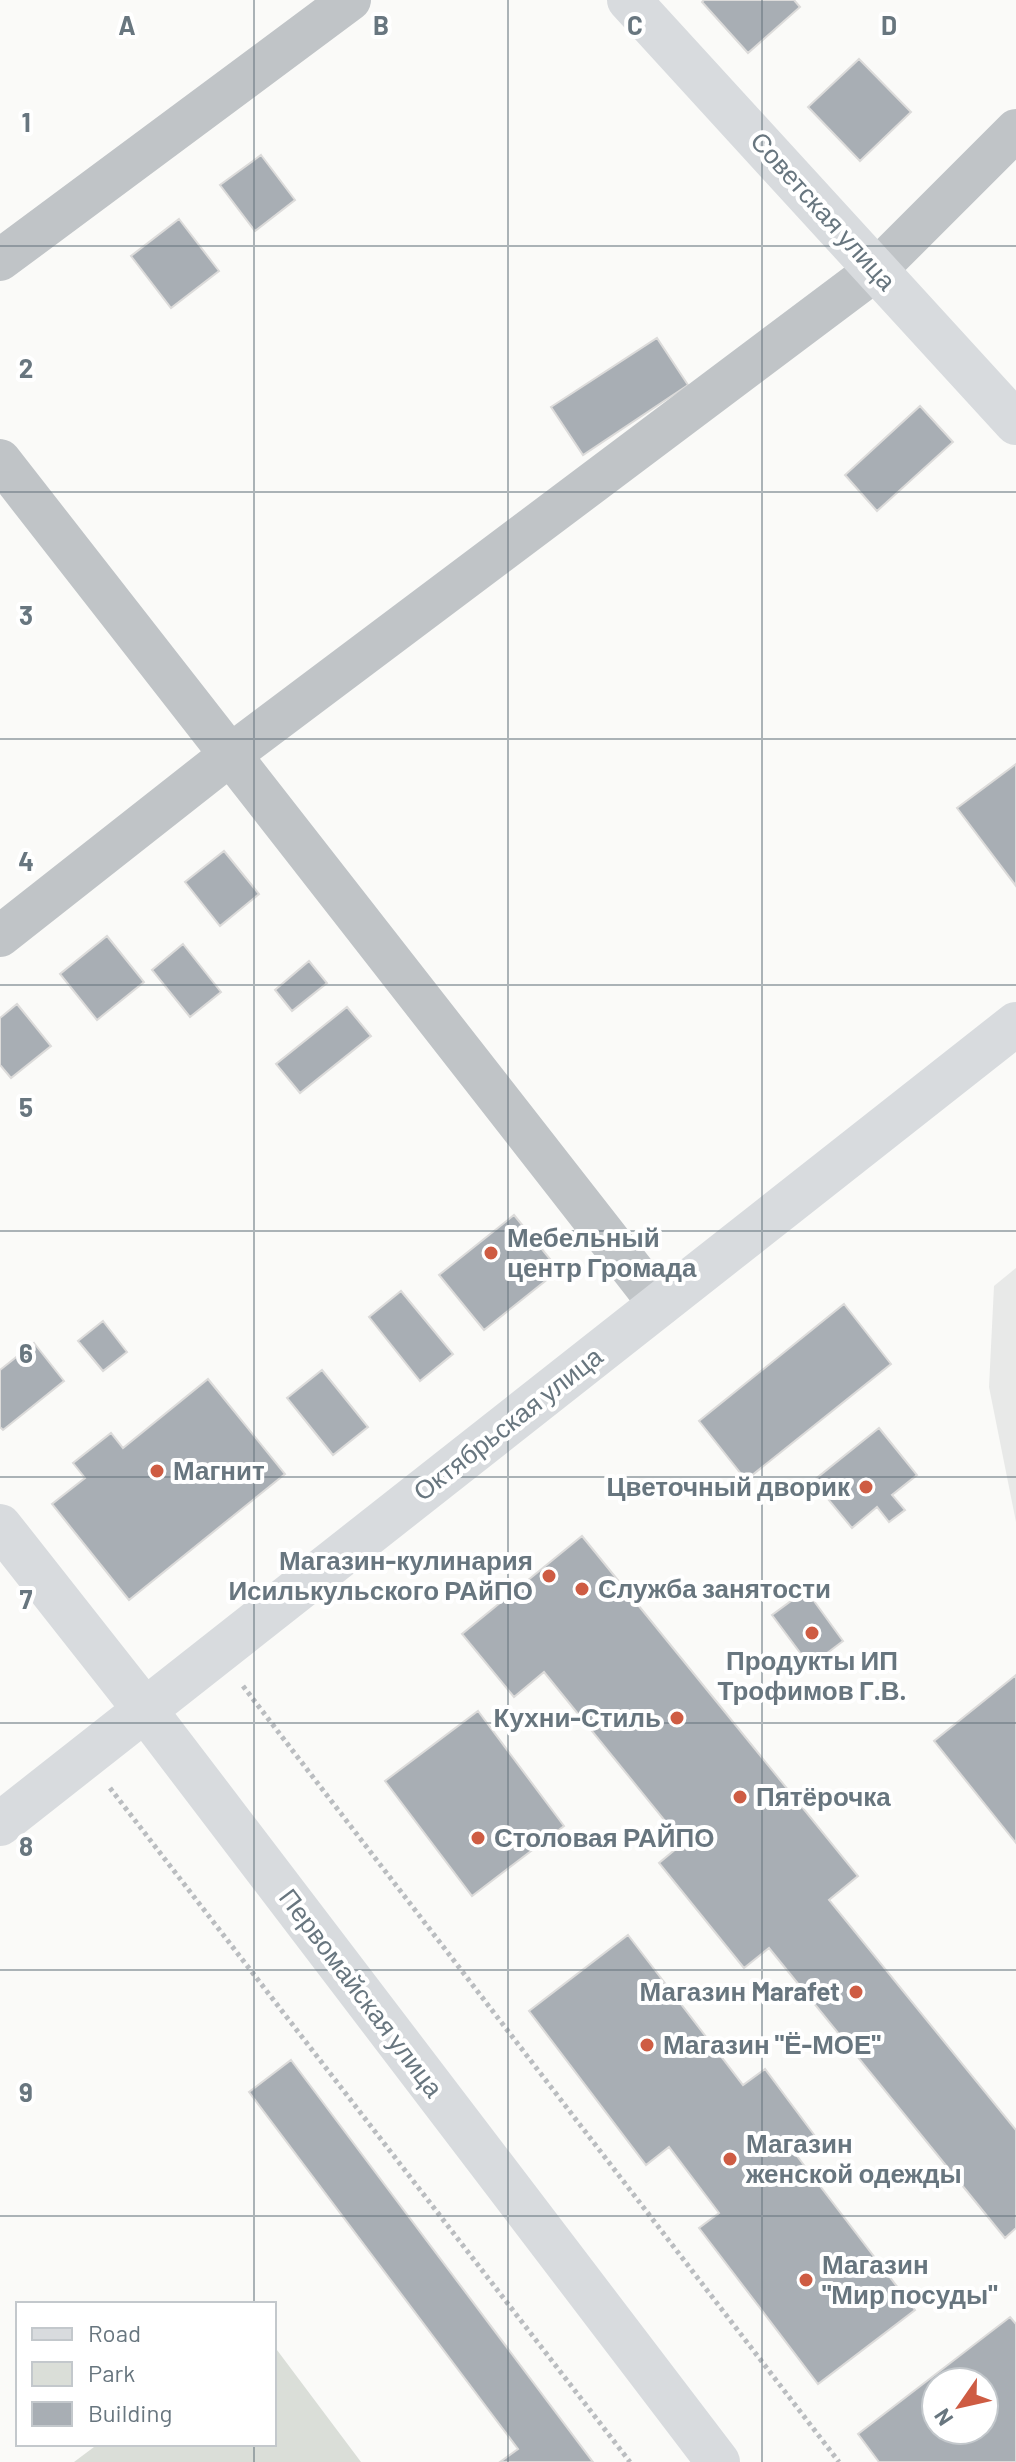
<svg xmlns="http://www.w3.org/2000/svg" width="1016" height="2462" font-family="Barlow,sans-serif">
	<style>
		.built { fill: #e8e9e8 }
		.green { fill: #daded8 }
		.building { fill: #a8aeb4; stroke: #dcdbda; stroke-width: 2; fill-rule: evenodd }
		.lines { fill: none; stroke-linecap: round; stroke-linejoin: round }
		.path { stroke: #babdc0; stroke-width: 5; stroke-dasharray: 4 4; stroke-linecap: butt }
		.street { stroke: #c0c4c7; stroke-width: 42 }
		.secondary { stroke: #d8dbde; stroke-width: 44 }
		.grid { fill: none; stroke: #68767f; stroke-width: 2; stroke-opacity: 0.55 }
		.poi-dot { fill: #ce5c43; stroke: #fff; stroke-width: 3 }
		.labels { text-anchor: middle; stroke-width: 8; stroke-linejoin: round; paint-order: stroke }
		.street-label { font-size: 26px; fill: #68767f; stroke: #fff }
		.poi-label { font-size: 26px; font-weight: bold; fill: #68767f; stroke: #fff; text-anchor: start }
		.grid-label { font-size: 26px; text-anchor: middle; font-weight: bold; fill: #68767f; stroke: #fff; stroke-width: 8; stroke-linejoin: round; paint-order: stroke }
	</style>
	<rect width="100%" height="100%" fill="#fafaf8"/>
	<!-- built -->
	<path class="built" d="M 1016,1268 L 1016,1522 L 989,1387 L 994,1286 Z"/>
	<!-- green -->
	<path class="green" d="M 274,2346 L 361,2462 L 74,2462 L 98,2444 L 274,2444 Z"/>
	<!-- building -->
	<path class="building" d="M 704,0 L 794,0 L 800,7 L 748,53 L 702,2 Z
		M 859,59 L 911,112 L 860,161 L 808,107 Z
		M 261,155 L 295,200 L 255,231 L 220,185 Z
		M 179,219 L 219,271 L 171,308 L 131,256 Z
		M 657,338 L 688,385 L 583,455 L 551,407 Z
		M 920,406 L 953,442 L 877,511 L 845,475 Z
		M 1016,764 L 1016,886 L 957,808 Z
		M 224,851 L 259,894 L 220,926 L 185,882 Z
		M 107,936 L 144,982 L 97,1020 L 60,974 Z
		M 183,944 L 221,992 L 190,1017 L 152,970 Z
		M 309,961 L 327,983 L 292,1011 L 275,990 Z
		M 17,1004 L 51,1046 L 11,1078 L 0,1065 L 0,1018 Z
		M 347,1007 L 371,1036 L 300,1093 L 276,1064 Z
		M 514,1215 L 559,1270 L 484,1330 L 439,1275 Z
		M 401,1291 L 453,1354 L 420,1381 L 369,1317 Z
		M 844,1304 L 891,1364 L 746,1480 L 699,1421 Z
		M 103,1321 L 127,1352 L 103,1371 L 78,1341 Z
		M 34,1343 L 64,1381 L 3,1430 L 0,1427 L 0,1370 Z
		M 322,1370 L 368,1427 L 333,1455 L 287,1398 Z
		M 208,1379 L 285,1474 L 129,1600 L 52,1504 L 85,1478 L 73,1463 L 111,1433 L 123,1448 Z
		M 879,1428 L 917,1475 L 892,1495 L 905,1510 L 889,1522 L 877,1507 L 852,1528 L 813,1481 Z
		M 582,1536 L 858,1876 L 829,1900 L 1016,2130 L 1016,2228 L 1005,2238 L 769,1948 L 744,1968 L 659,1863 L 683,1843 L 544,1672 L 514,1697 L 462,1634 Z
		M 806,1590 L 843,1641 L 810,1666 L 772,1615 Z
		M 1016,1675 L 1016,1843 L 934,1741 Z
		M 478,1711 L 564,1826 L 472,1896 L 385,1781 Z
		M 628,1935 L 743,2085 L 765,2069 L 818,2140 L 797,2156 L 915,2310 L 818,2384 L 699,2228 L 719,2213 L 669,2147 L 646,2165 L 529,2011 Z
		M 291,2060 L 593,2462 L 500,2462 L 518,2449 L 249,2092 Z
		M 1010,2317 L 1016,2324 L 1016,2462 L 879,2462 L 858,2434 ZM 936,2382 L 984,2382 L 984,2430 L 936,2430 Z"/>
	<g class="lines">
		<!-- path -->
		<path class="path" d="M 243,1686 L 839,2462
			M 110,1788 L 630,2462"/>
		<!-- street -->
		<path class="street" d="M 0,260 L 350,0
			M 0,460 L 660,1305
			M 0,936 L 230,755 L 876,270 L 1016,130"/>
		<!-- secondary -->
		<path class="secondary" d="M 629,0 L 1016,423
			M 0,1526 L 145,1710 L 718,2462
			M 0,1824 L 1016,1024"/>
	</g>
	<!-- grid -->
	<path class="grid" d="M 254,0 L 254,2304M 508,0 L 508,2462M 762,0 L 762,2462M 0,246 L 1016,246M 0,492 L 1016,492M 0,739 L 1016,739M 0,985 L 1016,985M 0,1231 L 1016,1231M 0,1477 L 1016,1477M 0,1723 L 1016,1723M 0,1970 L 1016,1970M 0,2216 L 1016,2216M 254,2444 L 254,2462"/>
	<!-- markers -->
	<g class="poi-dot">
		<circle cx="491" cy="1253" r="8"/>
		<circle cx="157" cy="1471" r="8"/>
		<circle cx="866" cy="1487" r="8"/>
		<circle cx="549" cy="1576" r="8"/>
		<circle cx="582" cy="1589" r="8"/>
		<circle cx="812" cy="1633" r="8"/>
		<circle cx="677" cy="1718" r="8"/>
		<circle cx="740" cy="1797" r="8"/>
		<circle cx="478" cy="1838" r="8"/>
		<circle cx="856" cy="1992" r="8"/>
		<circle cx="647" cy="2045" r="8"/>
		<circle cx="730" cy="2159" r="8"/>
		<circle cx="806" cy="2280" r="8"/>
	</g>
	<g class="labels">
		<!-- street labels -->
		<g class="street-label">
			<text transform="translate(823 211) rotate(48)" y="9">Советская улица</text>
			<text transform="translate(508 1424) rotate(-38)" y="9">Октябрьская улица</text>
			<text transform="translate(361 1993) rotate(53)" y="9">Первомайская улица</text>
		</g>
		<!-- poi labels -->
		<g class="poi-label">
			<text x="507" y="1247">Мебельный<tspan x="507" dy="30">центр Громада</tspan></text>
			<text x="173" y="1480">Магнит</text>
			<text x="850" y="1496" text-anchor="end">Цветочный дворик</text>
			<text x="533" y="1570" text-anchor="end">Магазин-кулинария<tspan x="533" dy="30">Исилькульского РАйПО</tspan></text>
			<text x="598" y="1598">Служба занятости</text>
			<text x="812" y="1670" text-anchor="middle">Продукты ИП<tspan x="812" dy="30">Трофимов Г.В.</tspan></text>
			<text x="661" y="1727" text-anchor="end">Кухни-Стиль</text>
			<text x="756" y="1806">Пятёрочка</text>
			<text x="494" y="1847">Столовая РАЙПО</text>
			<text x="840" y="2001" text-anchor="end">Магазин Marafet</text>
			<text x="663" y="2054">Магазин "Ё-МОЕ"</text>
			<text x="746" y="2153">Магазин<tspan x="746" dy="30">женской одежды</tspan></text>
			<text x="822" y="2274">Магазин<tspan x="822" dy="30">"Мир посуды"</tspan></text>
		</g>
	</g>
	<g class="grid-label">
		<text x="127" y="35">A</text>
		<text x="381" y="35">B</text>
		<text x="635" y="35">C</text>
		<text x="889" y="35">D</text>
		<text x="26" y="132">1</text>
		<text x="26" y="378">2</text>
		<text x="26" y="625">3</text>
		<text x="26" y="871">4</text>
		<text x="26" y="1117">5</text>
		<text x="26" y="1363">6</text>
		<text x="26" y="1609">7</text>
		<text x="26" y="1856">8</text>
		<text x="26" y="2102">9</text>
	</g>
	<!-- legend -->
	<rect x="16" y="2302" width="260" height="144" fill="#ffffff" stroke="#c3c8cc" stroke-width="2"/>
	<rect x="32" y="2328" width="40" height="12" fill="#d8dbde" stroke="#c3c8cc" stroke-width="2"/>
	<text x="88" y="2342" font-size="24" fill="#68767f">Road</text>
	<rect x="32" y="2362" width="40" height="24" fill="#daded8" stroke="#c3c8cc" stroke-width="2"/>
	<text x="88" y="2382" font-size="24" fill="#68767f">Park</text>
	<rect x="32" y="2402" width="40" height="24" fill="#a8aeb4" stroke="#c3c8cc" stroke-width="2"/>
	<text x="88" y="2422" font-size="24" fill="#68767f">Building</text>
	<!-- north arrow -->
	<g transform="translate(960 2406) rotate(236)"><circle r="38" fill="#ffffff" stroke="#c3c8cc" stroke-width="2"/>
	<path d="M0-6L14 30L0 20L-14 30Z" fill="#ce5c43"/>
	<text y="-12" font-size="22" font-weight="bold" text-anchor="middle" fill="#68767f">N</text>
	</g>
</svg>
